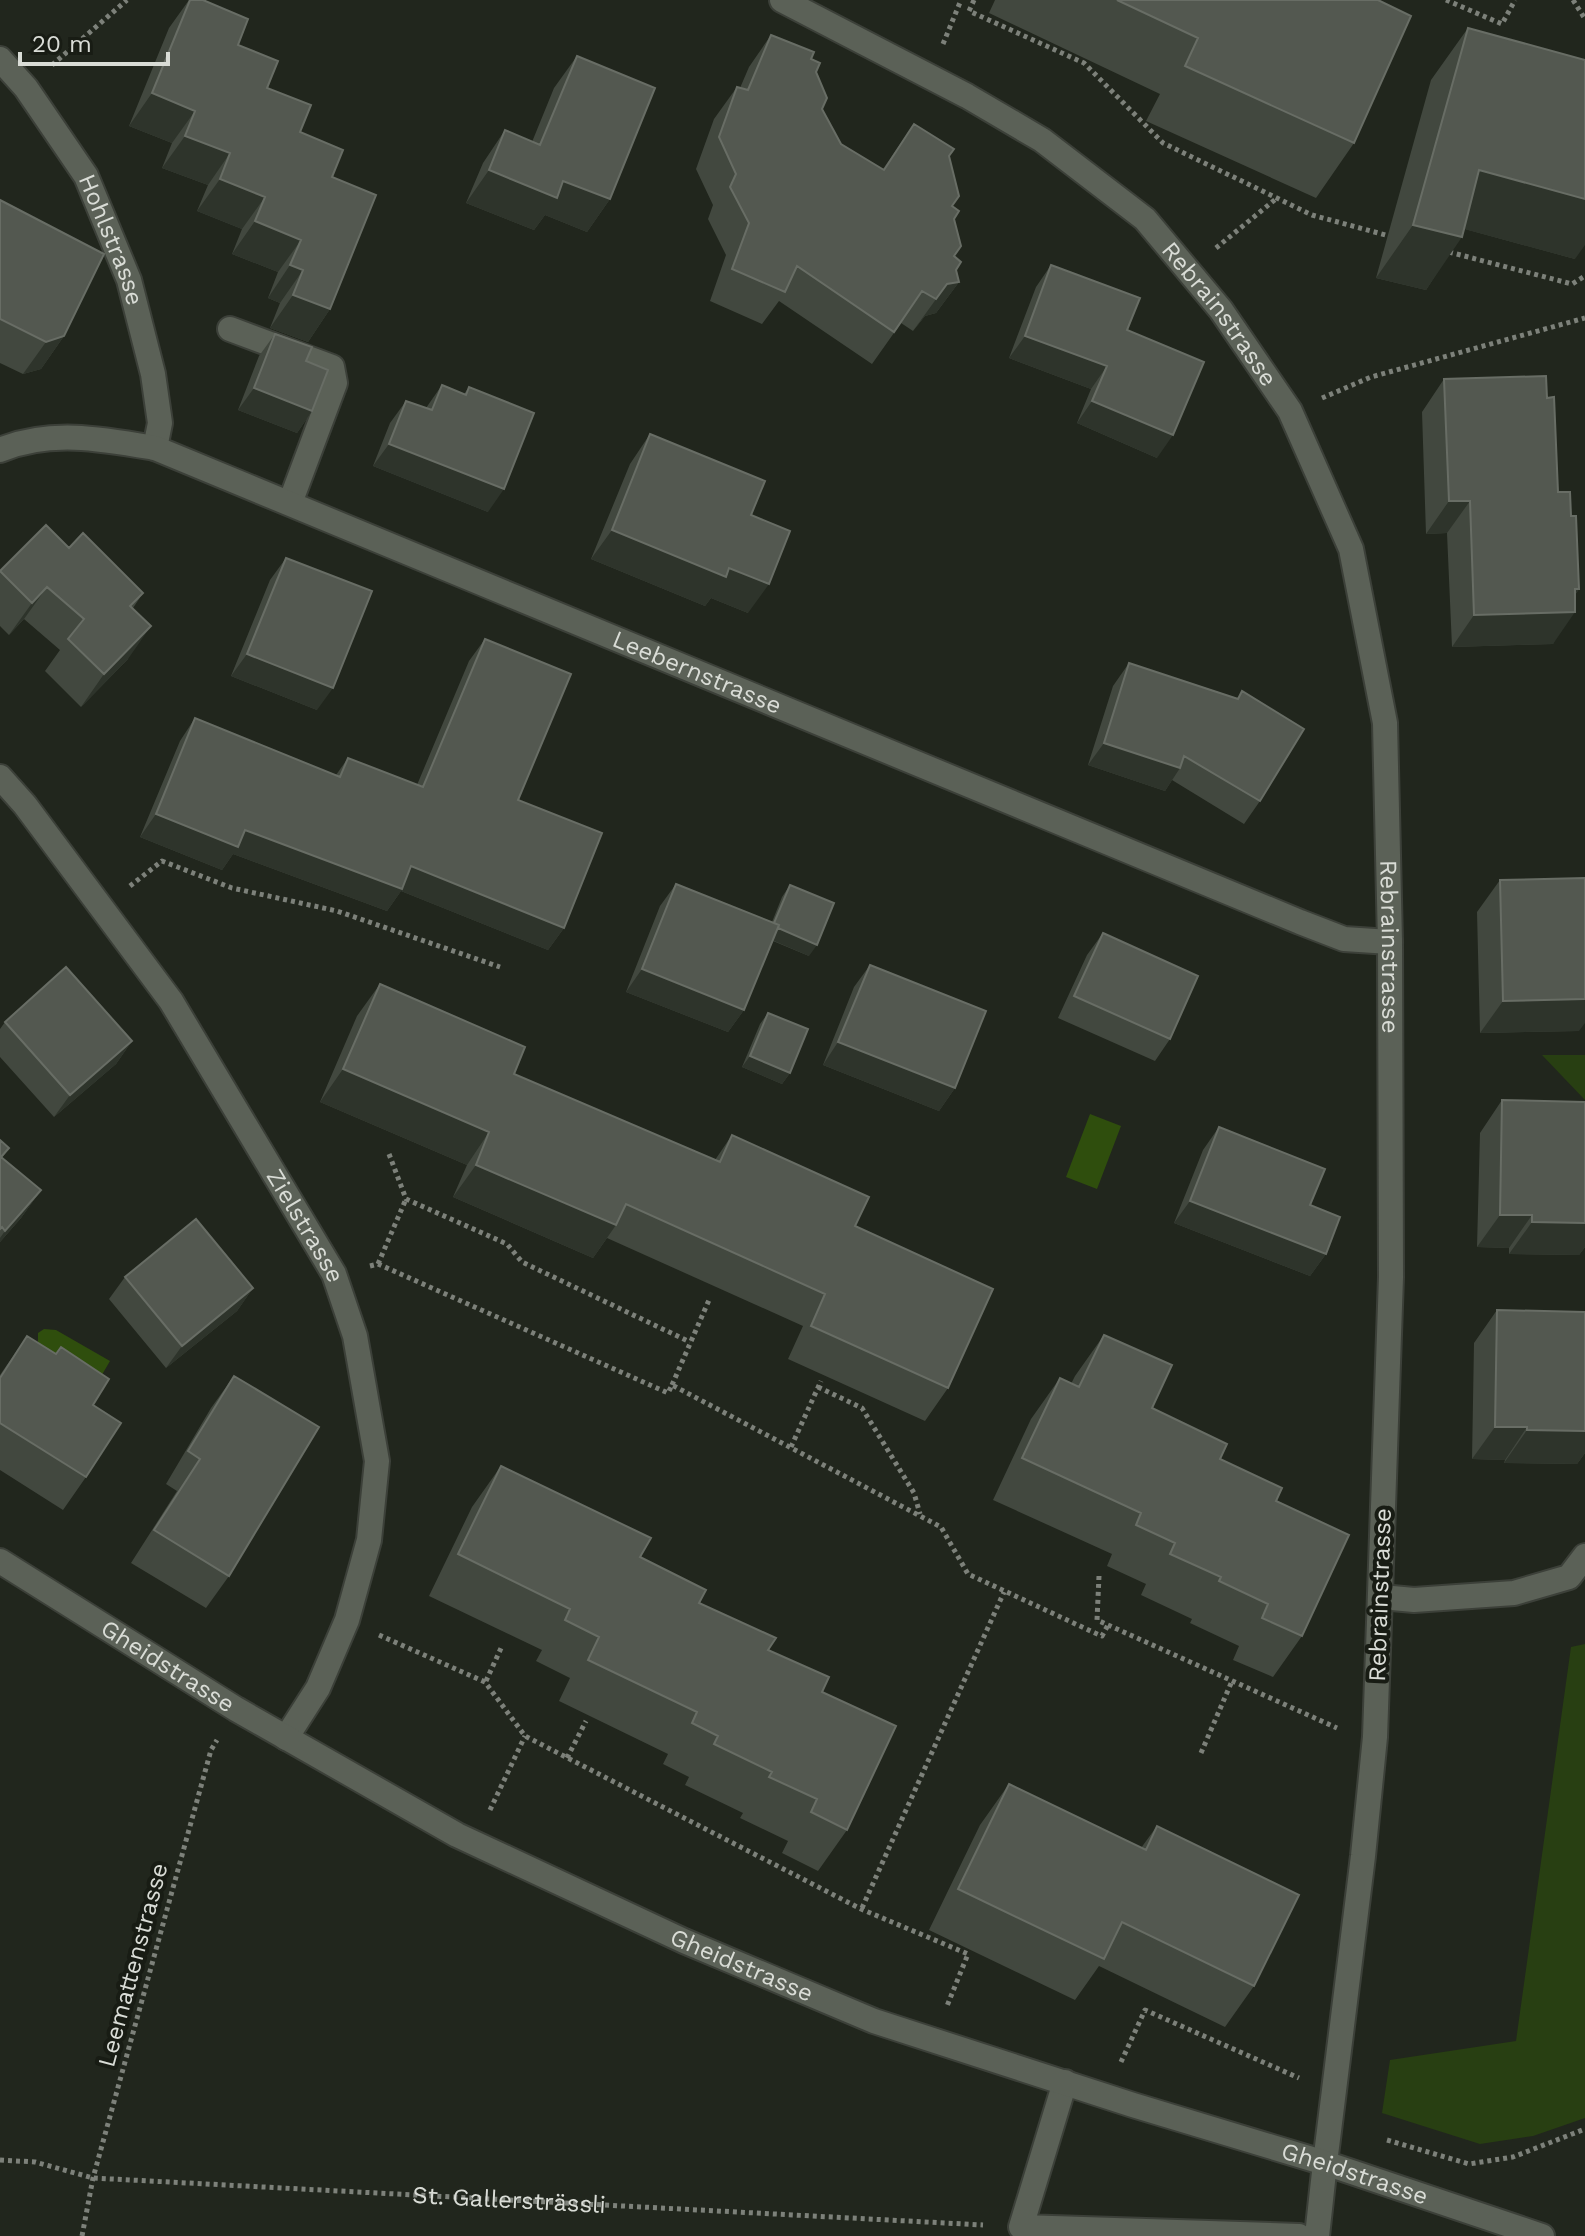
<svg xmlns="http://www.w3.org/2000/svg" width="1585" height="2236" font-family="'Work Sans',sans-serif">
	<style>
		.green { fill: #283f12 }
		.water { fill: #2f4e0d }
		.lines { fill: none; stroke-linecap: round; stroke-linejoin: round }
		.service-casing { stroke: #3c4039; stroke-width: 28 }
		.minor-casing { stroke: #3c4039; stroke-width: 28 }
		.path { stroke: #7d817a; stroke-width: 5; stroke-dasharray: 4 4; stroke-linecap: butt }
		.service { stroke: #5b6157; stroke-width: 24 }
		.minor { stroke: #5b6157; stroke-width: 24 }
		.wall { fill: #42483f }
		.shaded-wall { fill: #2e342b }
		.building { fill: #535850; stroke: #686d65; stroke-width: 2 }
		.labels { text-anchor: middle; stroke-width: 8; stroke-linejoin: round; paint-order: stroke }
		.street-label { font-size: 24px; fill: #d9dcd6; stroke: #181c14 }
	</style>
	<rect width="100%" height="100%" fill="#21261d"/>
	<!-- green -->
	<path class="green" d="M 1542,1055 L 1585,1055 L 1585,1100 Z
		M 1585,1644 L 1585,2118 L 1533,2136 L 1480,2144 L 1382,2113 L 1390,2060 L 1516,2041 L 1571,1647 Z"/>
	<!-- water -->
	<path class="water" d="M 1090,1114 L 1121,1126 L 1097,1189 L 1066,1177 Z
		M 44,1329 L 56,1330 L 110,1361 L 96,1385 L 43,1351 L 38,1342 L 38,1333 Z"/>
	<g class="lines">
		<!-- service casing -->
		<g class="service-casing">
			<path id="service" d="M 230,329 L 332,367 L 335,383 L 290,503
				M 1381,1597 L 1414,1600 L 1514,1593 L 1569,1577 L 1585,1556
				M 1065,2082 L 1021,2227 L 1299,2236
				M 1317,2236 L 1325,2163"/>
		</g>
		<!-- minor casing -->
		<g class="minor-casing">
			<g id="minor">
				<path id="s2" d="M 782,0 L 967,96 L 1042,140 L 1145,219 L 1221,310 L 1290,411 L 1351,549 L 1385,723 L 1390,942 L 1391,1277 L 1375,1737 L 1363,1856 L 1325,2163"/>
				<path id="s3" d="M 0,59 L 26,88 L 86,176 L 129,280 L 153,374 L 160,423 L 155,448"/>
				<path id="s4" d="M 0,450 C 50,429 103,439 155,448 L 1300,922 L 1344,939 L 1390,942"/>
				<path id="s5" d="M 0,777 L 25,805 L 171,1001 L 334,1274 L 355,1336 L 377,1461 L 369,1540 L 347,1620 L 318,1688 L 286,1738"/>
				<path id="s6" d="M 0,1561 L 236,1709 L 457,1835 L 684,1941 L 874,2021 L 1133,2105 L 1325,2163 L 1542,2236"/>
			</g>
		</g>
		<!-- path -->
		<g class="path">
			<path d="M 974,0 L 969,11 L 1084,63 L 1163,143 L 1312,215 L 1393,237"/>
			<path d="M 1446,0 L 1502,24 L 1515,0"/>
			<path d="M 1573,0 L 1585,19"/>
			<path d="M 943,44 L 961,0"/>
			<path d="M 52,65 L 127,0"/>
			<path d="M 1216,248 L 1277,198"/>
			<path d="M 1449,252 L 1572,284 L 1585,276"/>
			<path d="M 1322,398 L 1371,377 L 1585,318"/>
			<path d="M 130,886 L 162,861 L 232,888 L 337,911 L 500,967"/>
			<path d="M 389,1154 L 406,1199 L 507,1244 L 522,1262 L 690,1342"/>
			<path d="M 378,1264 L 406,1199"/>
			<path d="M 370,1266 L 378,1264 L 668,1393 L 672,1385 L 941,1527 L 968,1574 L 1095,1633 L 1102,1636 L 1108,1625"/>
			<path d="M 672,1385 L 709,1300"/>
			<path d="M 818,1387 L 862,1408 L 914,1493 L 920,1514"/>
			<path d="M 791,1447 L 821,1381"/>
			<path d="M 1099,1576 L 1097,1620 L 1337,1728"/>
			<path d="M 379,1635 L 485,1682 L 525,1736 L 861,1909 L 968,1954 L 947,2006"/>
			<path d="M 486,1681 L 502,1646"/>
			<path d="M 1201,1753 L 1232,1681"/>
			<path d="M 567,1758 L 586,1721"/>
			<path d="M 490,1810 L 525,1736"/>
			<path d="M 862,1908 L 1004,1592"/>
			<path d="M 1121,2062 L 1145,2010 L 1299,2078"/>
			<path d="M 1387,2140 L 1469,2164 L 1513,2157 L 1585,2129"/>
			<path id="s1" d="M 0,2160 L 35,2162 L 93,2178 L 983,2225"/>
			<path d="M 82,2236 L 93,2178 L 211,1750 L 217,1740"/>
		</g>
		<!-- service -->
		<use href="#service" class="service"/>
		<!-- minor -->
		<use href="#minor" class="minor"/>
	</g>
	<!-- wall -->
	<path class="wall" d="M 189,0 L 203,0 L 238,45 L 267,88 L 332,177 L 330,309 L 308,342 L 270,328 L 280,303 L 268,298 L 278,272 L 232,254 L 242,229 L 197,211 L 208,185 L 162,168 L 172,143 L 129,126 L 169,28 Z
		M 995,0 L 1378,0 L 1354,143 L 1316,198 L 1146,121 L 1160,94 L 989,13 Z
		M 1468,28 L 1575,259 L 1465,229 L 1426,290 L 1376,278 L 1431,80 Z
		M 771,35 L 811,59 L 816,72 L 822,109 L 841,144 L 883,169 L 914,124 L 949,156 L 954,219 L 954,256 L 959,282 L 936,313 L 925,316 L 913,331 L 901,323 L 872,364 L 779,301 L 762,324 L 710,301 L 726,255 L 708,219 L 713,205 L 696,169 L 714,119 L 737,87 L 740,88 L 749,67 Z
		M 577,56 L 610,199 L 587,232 L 545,215 L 534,230 L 466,203 L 483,163 L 505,130 L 532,142 L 554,88 Z
		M 0,200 L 64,336 L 41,369 L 23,374 L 0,363 Z
		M 1051,265 L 1127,330 L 1157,458 L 1077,423 L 1091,389 L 1009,358 L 1036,287 Z
		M 275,334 L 306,361 L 312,411 L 297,433 L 238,410 L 259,356 Z
		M 1444,379 L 1547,398 L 1558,492 L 1571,516 L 1579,589 L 1575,595 L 1553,644 L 1452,647 L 1447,533 L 1426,534 L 1422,412 Z
		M 442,385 L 464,394 L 469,387 L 488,512 L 373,466 L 390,423 L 406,401 L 426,408 Z
		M 650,434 L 751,515 L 748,613 L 711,598 L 705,606 L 591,559 L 630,464 Z
		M 69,548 L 143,593 L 133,608 L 128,659 L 81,707 L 45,671 L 60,650 L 24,619 L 9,635 L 0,626 L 0,571 Z
		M 286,558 L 317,710 L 231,676 L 270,580 Z
		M 485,639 L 518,800 L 564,928 L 548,950 L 401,891 L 387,911 L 233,854 L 222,870 L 140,837 L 180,741 L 195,718 L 336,775 L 348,758 L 417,785 L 469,661 Z
		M 1129,663 L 1237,698 L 1260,801 L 1244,824 L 1172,780 L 1165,791 L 1088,765 L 1113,686 Z
		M 1500,880 L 1579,1031 L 1480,1033 L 1477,912 Z
		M 676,884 L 772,922 L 782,897 L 790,885 L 809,956 L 773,941 L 744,1010 L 728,1032 L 626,992 L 660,906 Z
		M 1103,933 L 1170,1039 L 1155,1061 L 1058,1018 L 1087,955 Z
		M 870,965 L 955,1088 L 939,1111 L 823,1065 L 854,987 Z
		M 380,984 L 514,1074 L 715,1160 L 732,1135 L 855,1226 L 948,1388 L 925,1421 L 788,1359 L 803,1326 L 607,1238 L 593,1258 L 453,1197 L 467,1165 L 320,1102 L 357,1016 Z
		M 768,1013 L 790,1073 L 782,1084 L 742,1067 L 760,1024 Z
		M 5,1022 L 132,1041 L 116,1064 L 54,1117 L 0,1057 L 0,1029 Z
		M 1502,1100 L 1585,1102 L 1585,1247 L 1579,1255 L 1509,1254 L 1509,1248 L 1477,1247 L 1480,1133 Z
		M 1219,1127 L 1310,1205 L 1326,1254 L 1310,1276 L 1174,1223 L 1203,1150 Z
		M 0,1140 L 9,1148 L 2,1158 L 41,1190 L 21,1218 L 0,1242 Z
		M 125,1277 L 253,1288 L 237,1311 L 166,1368 L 109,1299 Z
		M 1497,1310 L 1585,1312 L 1585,1453 L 1577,1464 L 1504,1463 L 1505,1460 L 1472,1459 L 1474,1343 Z
		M 1104,1335 L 1152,1408 L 1276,1501 L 1302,1636 L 1273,1677 L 1233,1660 L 1239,1646 L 1190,1623 L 1192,1619 L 1141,1595 L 1146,1584 L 1107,1566 L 1112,1554 L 993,1500 L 1031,1419 L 1060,1378 L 1071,1384 L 1075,1376 Z
		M 27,1336 L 93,1405 L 86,1477 L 63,1510 L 0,1470 L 0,1375 Z
		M 234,1376 L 229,1576 L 206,1608 L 131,1563 L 177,1491 L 166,1484 L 211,1408 Z
		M 501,1466 L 640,1557 L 699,1603 L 768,1650 L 822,1692 L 847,1830 L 818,1871 L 782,1853 L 788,1841 L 740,1818 L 743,1813 L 685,1785 L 689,1777 L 663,1764 L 668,1754 L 559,1701 L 570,1678 L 536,1661 L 542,1650 L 429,1596 L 472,1507 Z
		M 1009,1784 L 1141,1848 L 1157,1826 L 1254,1986 L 1225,2027 L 1099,1966 L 1075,2000 L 929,1930 L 980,1825 Z"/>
	<!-- shaded-wall -->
	<path class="shaded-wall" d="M 152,93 L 195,111 L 172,143 L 129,126 Z
		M 185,136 L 230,153 L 208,185 L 162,168 Z
		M 489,170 L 563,181 L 610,199 L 587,232 L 545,215 L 534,230 L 466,203 Z
		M 1479,170 L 1585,199 L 1585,245 L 1575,259 L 1442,223 Z
		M 220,179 L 265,197 L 242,229 L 197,211 Z
		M 255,221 L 301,240 L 278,272 L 232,254 Z
		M 1413,225 L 1462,237 L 1426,290 L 1376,278 Z
		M 290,265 L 303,270 L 280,303 L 268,298 Z
		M 959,282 L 936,313 L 925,316 L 913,331 L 947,284 Z
		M 293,295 L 330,309 L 308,342 L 270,328 Z
		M 64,336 L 41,369 L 23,374 L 46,342 Z
		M 1025,336 L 1107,366 L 1091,389 L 1009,358 Z
		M 254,388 L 312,411 L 297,433 L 238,410 Z
		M 1092,401 L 1173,435 L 1157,458 L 1077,423 Z
		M 389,444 L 504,489 L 488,512 L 373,466 Z
		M 1449,501 L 1470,501 L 1447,533 L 1426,534 Z
		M 612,530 L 729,568 L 769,584 L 748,613 L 711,598 L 705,606 L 591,559 Z
		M 47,587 L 24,619 L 9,635 L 32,603 Z
		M 1575,589 L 1579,589 L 1563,612 L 1575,612 L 1553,644 L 1452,647 L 1474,615 Z
		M 151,626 L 128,659 L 81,707 L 104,674 Z
		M 247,654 L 333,688 L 317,710 L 231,676 Z
		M 1104,743 L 1180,768 L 1165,791 L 1088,765 Z
		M 156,814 L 245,830 L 411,866 L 564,928 L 548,950 L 401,891 L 387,911 L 233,854 L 222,870 L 140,837 Z
		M 773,926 L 817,945 L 809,956 L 765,937 Z
		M 642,969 L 744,1010 L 728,1032 L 626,992 Z
		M 1585,999 L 1585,1023 L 1579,1031 L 1480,1033 L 1503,1001 Z
		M 132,1041 L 116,1064 L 54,1117 L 70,1095 Z
		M 838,1042 L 955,1088 L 939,1111 L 823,1065 Z
		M 750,1056 L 790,1073 L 782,1084 L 742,1067 Z
		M 343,1069 L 489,1132 L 467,1165 L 320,1102 Z
		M 476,1165 L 616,1225 L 593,1258 L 453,1197 Z
		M 41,1190 L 21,1218 L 0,1242 L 0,1238 L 5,1231 Z
		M 1190,1201 L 1326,1254 L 1310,1276 L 1174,1223 Z
		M 1500,1215 L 1532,1215 L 1509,1248 L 1477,1247 Z
		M 1532,1222 L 1585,1223 L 1585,1247 L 1579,1255 L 1509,1254 Z
		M 253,1288 L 237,1311 L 166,1368 L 182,1346 Z
		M 1495,1427 L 1527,1427 L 1505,1460 L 1472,1459 Z
		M 1527,1430 L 1585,1431 L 1585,1453 L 1577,1464 L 1504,1463 Z"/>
	<!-- building -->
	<path class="building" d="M 190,0 L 203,0 L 248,19 L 238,45 L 278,61 L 267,88 L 311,105 L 300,132 L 343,150 L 332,177 L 376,195 L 330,309 L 293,295 L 303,270 L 290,265 L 301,240 L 255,221 L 265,197 L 220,179 L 230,153 L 185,136 L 195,111 L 152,93 Z
		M 1117,0 L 1378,0 L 1411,16 L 1354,143 L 1185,66 L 1198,38 Z
		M 1468,28 L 1585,60 L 1585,199 L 1479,170 L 1462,237 L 1413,225 Z
		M 771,35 L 814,52 L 811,59 L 820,63 L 816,72 L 827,98 L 822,109 L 841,144 L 884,170 L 914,124 L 954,149 L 949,156 L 959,196 L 952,206 L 959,211 L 954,219 L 961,246 L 954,256 L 961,262 L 956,270 L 959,282 L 947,284 L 936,299 L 922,291 L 894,332 L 797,266 L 785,292 L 732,269 L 749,223 L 730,187 L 736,174 L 719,137 L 737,87 L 748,90 Z
		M 577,56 L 655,88 L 610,199 L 563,181 L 557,198 L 489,170 L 505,130 L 540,145 Z
		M 0,200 L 104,254 L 64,336 L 46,342 L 0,319 Z
		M 1051,265 L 1140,298 L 1127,330 L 1204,362 L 1173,435 L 1092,401 L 1107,366 L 1025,336 Z
		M 275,334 L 312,347 L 306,361 L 328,370 L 312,411 L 254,388 Z
		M 1546,376 L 1547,398 L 1554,397 L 1558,492 L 1570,492 L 1571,516 L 1576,516 L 1579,589 L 1575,589 L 1575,612 L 1474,615 L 1470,501 L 1449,501 L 1444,379 Z
		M 442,385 L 466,395 L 469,387 L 534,413 L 504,489 L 389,444 L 406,401 L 432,410 Z
		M 650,434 L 765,481 L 751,515 L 790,531 L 769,584 L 729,568 L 726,577 L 612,530 Z
		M 46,525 L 69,548 L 83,533 L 143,593 L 130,606 L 151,626 L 104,674 L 68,639 L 84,619 L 47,587 L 32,603 L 0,571 Z
		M 286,558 L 372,591 L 333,688 L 247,654 Z
		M 485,639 L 571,674 L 518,800 L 602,833 L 564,928 L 411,866 L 402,889 L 245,830 L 238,847 L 156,814 L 195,718 L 340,777 L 348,758 L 423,787 Z
		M 1129,663 L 1238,699 L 1242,691 L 1304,729 L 1260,801 L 1184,756 L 1180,768 L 1104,743 Z
		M 1585,878 L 1585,999 L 1503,1001 L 1500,880 Z
		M 676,884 L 779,925 L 744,1010 L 642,969 Z
		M 790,885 L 834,903 L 817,945 L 778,928 L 779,925 L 774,923 Z
		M 1103,933 L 1198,976 L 1170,1039 L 1074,996 Z
		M 870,965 L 986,1011 L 955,1088 L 838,1042 Z
		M 66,967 L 132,1041 L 70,1095 L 5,1022 Z
		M 380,984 L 525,1047 L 514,1074 L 720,1162 L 732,1135 L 869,1197 L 855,1226 L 993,1289 L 948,1388 L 811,1326 L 825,1294 L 626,1204 L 616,1225 L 476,1165 L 489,1132 L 343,1069 Z
		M 768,1013 L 808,1029 L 790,1073 L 750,1056 Z
		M 1502,1100 L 1585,1102 L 1585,1223 L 1532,1222 L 1532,1215 L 1500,1215 Z
		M 1219,1127 L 1325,1169 L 1310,1205 L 1340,1217 L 1326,1254 L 1190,1201 Z
		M 0,1140 L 9,1148 L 1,1157 L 41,1190 L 5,1231 L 2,1227 L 0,1229 Z
		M 196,1219 L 253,1288 L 182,1346 L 125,1277 Z
		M 1497,1310 L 1585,1312 L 1585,1431 L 1527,1430 L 1527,1427 L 1495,1427 Z
		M 1104,1335 L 1172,1365 L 1152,1408 L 1227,1444 L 1220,1459 L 1282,1488 L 1276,1501 L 1349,1535 L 1302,1636 L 1262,1618 L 1268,1604 L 1219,1581 L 1221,1577 L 1170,1554 L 1175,1543 L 1136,1525 L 1141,1513 L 1022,1458 L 1060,1378 L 1079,1387 Z
		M 27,1336 L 56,1354 L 61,1347 L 109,1379 L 93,1405 L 121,1423 L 86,1477 L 0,1423 L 0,1378 Z
		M 234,1376 L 319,1427 L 229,1576 L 154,1530 L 200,1459 L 188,1451 Z
		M 501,1466 L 651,1538 L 640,1557 L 706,1590 L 699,1603 L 776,1638 L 768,1650 L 829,1677 L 822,1692 L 896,1726 L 847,1830 L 811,1812 L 817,1799 L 769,1777 L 772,1772 L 714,1744 L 718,1736 L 692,1723 L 697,1712 L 588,1660 L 599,1637 L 565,1620 L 570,1609 L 458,1554 Z
		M 1009,1784 L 1146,1850 L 1157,1826 L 1299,1895 L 1254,1986 L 1122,1922 L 1104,1959 L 958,1889 Z"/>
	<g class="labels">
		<!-- street labels -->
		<g class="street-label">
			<text dy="8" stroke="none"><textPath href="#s3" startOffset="214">Hohlstrasse</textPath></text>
			<text dy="8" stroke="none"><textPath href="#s2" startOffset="546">Rebrainstrasse</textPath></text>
			<text dy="8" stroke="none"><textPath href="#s4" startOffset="744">Leebernstrasse</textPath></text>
			<text dy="8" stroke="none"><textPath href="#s2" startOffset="1218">Rebrainstrasse</textPath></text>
			<text dy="8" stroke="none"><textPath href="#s5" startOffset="544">Zielstrasse</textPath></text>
			<text transform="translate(1380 1595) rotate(-88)" y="8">Rebrainstrasse</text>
			<text dy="8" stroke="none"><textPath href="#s6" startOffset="198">Gheidstrasse</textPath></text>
			<text transform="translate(133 1965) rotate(-75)" y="8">Leemattenstrasse</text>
			<text dy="8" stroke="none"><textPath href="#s6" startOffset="846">Gheidstrasse</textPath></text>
			<text dy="8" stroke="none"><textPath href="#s6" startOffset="1494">Gheidstrasse</textPath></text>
			<text dy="8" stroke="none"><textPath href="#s1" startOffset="512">St. Gallersträssli</textPath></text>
		</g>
	</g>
	<!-- scale -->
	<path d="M20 52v12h148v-12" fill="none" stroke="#d9dcd6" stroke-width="4"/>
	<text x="32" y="52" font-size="24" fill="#d9dcd6" stroke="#181c14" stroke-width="6" paint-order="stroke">20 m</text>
</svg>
